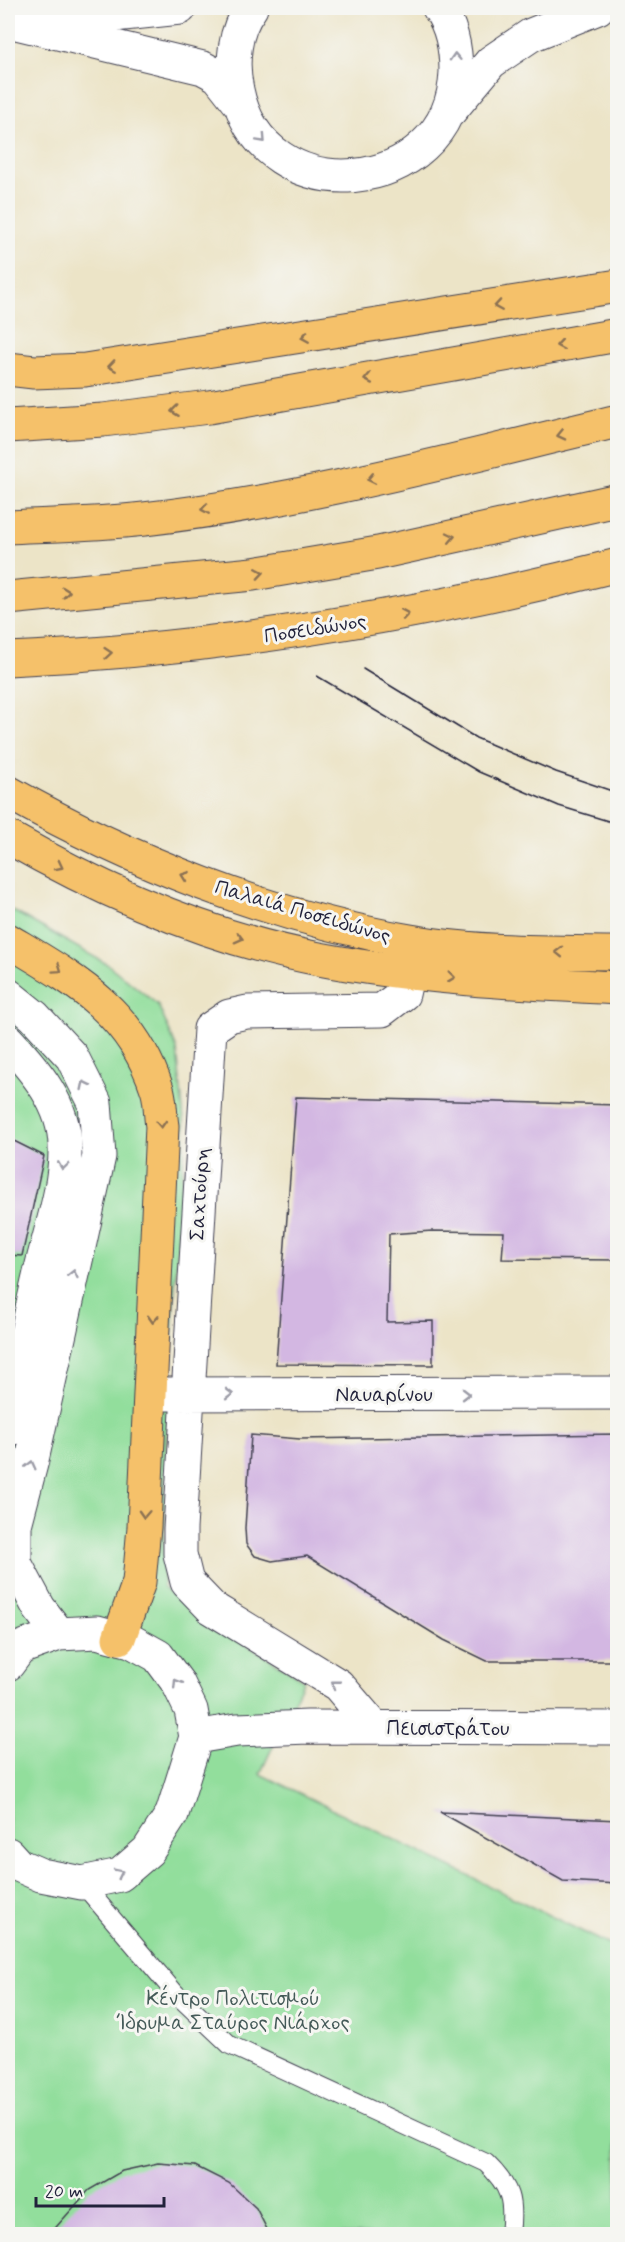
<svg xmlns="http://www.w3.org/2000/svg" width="625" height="2242" font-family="Mynerve,sans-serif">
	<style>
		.green { fill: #92de9c; stroke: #5a806c; stroke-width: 1.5 }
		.building { fill: #d3b7e2 }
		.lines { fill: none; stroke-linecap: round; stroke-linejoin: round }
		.service-casing { stroke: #403f50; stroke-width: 20 }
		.minor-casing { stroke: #403f50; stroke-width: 35 }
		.primary-casing { stroke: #403f50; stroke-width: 35 }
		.trunk-casing { stroke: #403f50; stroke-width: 35 }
		.service { stroke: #fff; stroke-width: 18 }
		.minor { stroke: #fff; stroke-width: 33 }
		.primary { stroke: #f5c16b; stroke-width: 33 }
		.trunk { stroke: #f5c16b; stroke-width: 33 }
		.tram { stroke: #22223b; stroke-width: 1.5 }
		.oneway { stroke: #9c9ca7 }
		.oneway2 { stroke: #8c7253 }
		.labels { text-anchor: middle; stroke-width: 6; stroke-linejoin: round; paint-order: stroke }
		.street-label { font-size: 21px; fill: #22223b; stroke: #f6f6f2 }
		.park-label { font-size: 21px; fill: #445a58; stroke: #f6f6f2 }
	</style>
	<rect width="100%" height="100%" fill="#f6f6f2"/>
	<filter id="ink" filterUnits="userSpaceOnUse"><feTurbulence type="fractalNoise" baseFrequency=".0167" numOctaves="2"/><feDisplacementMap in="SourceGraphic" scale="12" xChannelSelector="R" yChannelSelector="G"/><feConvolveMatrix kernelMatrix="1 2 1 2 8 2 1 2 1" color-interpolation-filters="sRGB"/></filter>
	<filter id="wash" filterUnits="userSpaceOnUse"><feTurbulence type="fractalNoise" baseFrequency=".008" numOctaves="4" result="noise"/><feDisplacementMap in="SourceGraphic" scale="24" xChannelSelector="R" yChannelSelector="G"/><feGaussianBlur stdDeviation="1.35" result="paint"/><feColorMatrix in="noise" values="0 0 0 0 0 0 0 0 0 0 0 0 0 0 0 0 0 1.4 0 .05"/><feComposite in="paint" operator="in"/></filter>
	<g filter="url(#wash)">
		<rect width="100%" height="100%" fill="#ece4c7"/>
		<!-- green -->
		<path class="green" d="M 8,908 L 107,964 L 158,1005 L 177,1049 L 185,1132 L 167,1413 L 163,1587 L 194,1612 L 304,1680 L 260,1774 L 618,1949 L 617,2234 L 8,2234 Z"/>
		<g id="blocks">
			<!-- building -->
			<path class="building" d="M 296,1097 L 618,1105 L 618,1260 L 502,1259 L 504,1232 L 432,1231 L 389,1234 L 387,1322 L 433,1321 L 433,1365 L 276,1364 Z
				M 8,1138 L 44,1156 L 22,1256 L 8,1255 Z
				M 618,1434 L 618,1661 L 487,1661 L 444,1640 L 307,1556 L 272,1561 L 255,1556 L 246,1544 L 245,1528 L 251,1435 L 300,1439 Z
				M 440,1812 L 618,1820 L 618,1884 L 563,1881 Z
				M 158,2163 L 195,2166 L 229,2183 L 256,2208 L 270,2235 L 49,2235 L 89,2190 L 122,2171 Z"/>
		</g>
	</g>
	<g filter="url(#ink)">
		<use href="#blocks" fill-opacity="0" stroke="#403f50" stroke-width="1.5"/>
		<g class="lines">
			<!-- service casing -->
			<g class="service-casing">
				<path id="service" d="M 82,1883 L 175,1993 L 230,2045 L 486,2163 C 511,2187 514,2201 510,2234"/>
			</g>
			<!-- minor casing -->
			<g class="minor-casing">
				<path id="minor" d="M 251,8 C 234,30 231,63 237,90 C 262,215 451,199 456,72 C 456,49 452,27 439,8
					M 8,21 L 203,68 L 218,76 L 240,104
					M 48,22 L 180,8
					M 450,111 L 491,62 L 531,35 L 598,8
					M 8,995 L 34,1016 L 72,1057 L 95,1103 L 99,1156 L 32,1460 L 15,1525 L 15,1563 L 39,1608 L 59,1634
					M 8,1041 C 35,1070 65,1105 65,1147 C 66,1187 50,1230 41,1269 C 28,1323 18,1377 8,1431
					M 167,1394 L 618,1393
					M 8,1664 L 20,1648 L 59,1634 L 97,1632 L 131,1641 L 158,1656 L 178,1683 L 191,1710 L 196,1737 L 172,1814 L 148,1851 L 120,1875 L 82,1883 L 41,1875 L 18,1865 L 8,1854
					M 374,1727 L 338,1685 L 212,1608 L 187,1582 L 180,1554 L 180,1529 L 210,1029 L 229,1016 L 247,1012 L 382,1010 L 403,994 L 408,972
					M 196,1737 L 237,1730 L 308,1727 L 618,1728"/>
			</g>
			<!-- primary casing -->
			<g class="primary-casing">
				<path id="primary" d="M 8,792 C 130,861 270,917 410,941 C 478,953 548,952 618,953
					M 8,837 C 104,892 209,938 319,959 C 418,978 518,983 618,988"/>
			</g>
			<!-- trunk casing -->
			<g class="trunk-casing">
				<path id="trunk" d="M 8,369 L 34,372 L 85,370 L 618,286
					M 8,426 L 103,420 L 209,407 L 618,335
					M 8,527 C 53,525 99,524 144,519 C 304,501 461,458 618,421
					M 8,598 L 253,574 L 378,553 L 618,500
					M 8,659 C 214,650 417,616 618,565
					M 8,940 C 74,980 131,1010 157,1089 C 161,1101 160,1115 162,1126 L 144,1527 L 139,1582 L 119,1638"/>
			</g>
			<!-- service -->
			<use href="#service" class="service"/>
			<!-- minor -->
			<use href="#minor" class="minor"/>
			<!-- primary -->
			<use href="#primary" class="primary"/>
			<!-- trunk -->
			<use href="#trunk" class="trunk"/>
			<!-- tram -->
			<path class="tram" d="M 363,669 L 476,738 L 556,772 L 618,793
				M 317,676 L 479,772 L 559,806 L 618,824"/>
		</g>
		<!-- one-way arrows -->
		<defs><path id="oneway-chevron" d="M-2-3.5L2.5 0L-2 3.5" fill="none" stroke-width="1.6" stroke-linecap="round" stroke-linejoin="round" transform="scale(1.5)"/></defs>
		<g class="oneway">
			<use href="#oneway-chevron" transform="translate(455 57) rotate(-93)"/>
			<use href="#oneway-chevron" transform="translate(262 139) rotate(47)"/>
			<use href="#oneway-chevron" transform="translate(85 1085) rotate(-116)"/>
			<use href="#oneway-chevron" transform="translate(63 1166) rotate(98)"/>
			<use href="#oneway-chevron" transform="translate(73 1274) rotate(-77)"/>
			<use href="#oneway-chevron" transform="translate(229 1394)"/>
			<use href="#oneway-chevron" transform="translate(466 1394)"/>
			<use href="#oneway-chevron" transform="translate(31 1465) rotate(-76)"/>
			<use href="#oneway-chevron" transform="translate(177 1683) rotate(-122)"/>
			<use href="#oneway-chevron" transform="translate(335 1684) rotate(-142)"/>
			<use href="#oneway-chevron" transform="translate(119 1873) rotate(-26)"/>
		</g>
		<g class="oneway2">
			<use href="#oneway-chevron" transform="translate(498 306) rotate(171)"/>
			<use href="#oneway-chevron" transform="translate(305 337) rotate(171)"/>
			<use href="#oneway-chevron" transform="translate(560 345) rotate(171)"/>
			<use href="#oneway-chevron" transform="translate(112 366) rotate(172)"/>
			<use href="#oneway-chevron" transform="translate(368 379) rotate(169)"/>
			<use href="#oneway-chevron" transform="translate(175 411) rotate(173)"/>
			<use href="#oneway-chevron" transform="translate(561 435) rotate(167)"/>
			<use href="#oneway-chevron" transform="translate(371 479) rotate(168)"/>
			<use href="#oneway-chevron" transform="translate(205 509) rotate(171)"/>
			<use href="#oneway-chevron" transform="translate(451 537) rotate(-12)"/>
			<use href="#oneway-chevron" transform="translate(260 573) rotate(-9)"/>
			<use href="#oneway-chevron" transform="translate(66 592) rotate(-6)"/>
			<use href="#oneway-chevron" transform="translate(405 614) rotate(-10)"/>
			<use href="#oneway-chevron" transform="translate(108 653) rotate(-5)"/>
			<use href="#oneway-chevron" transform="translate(59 866) rotate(27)"/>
			<use href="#oneway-chevron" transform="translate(185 876) rotate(-160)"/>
			<use href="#oneway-chevron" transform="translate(239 938) rotate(15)"/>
			<use href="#oneway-chevron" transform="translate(559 952) rotate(-179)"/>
			<use href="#oneway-chevron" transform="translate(58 969) rotate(35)"/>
			<use href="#oneway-chevron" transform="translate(451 977) rotate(7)"/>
			<use href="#oneway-chevron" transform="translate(161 1124) rotate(87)"/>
			<use href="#oneway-chevron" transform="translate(153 1319) rotate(93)"/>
			<use href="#oneway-chevron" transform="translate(144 1514) rotate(93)"/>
		</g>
	</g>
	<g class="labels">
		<!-- street labels -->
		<g class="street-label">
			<text transform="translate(315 628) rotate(-9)" y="7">Ποσειδώνος</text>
			<text transform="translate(303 911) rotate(16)" y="7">Παλαιά Ποσειδώνος</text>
			<text transform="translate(199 1194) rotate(-87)" y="7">Σαχτούρη</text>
			<text x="384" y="1401">Ναυαρίνου</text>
			<text x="448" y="1735">Πεισιστράτου</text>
		</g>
		<!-- park labels -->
		<g class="park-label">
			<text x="233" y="2005">Κέντρο Πολιτισμού<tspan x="233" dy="24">Ίδρυμα Σταύρος Νιάρχος</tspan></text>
		</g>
	</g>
	<!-- margin -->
	<rect width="625" height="2242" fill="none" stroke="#f6f6f2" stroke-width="30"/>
	<!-- scale -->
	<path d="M36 2197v9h128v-9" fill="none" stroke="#22223b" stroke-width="3"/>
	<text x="45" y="2197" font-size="18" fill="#22223b" stroke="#f6f6f2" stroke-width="4.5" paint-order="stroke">20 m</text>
</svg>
